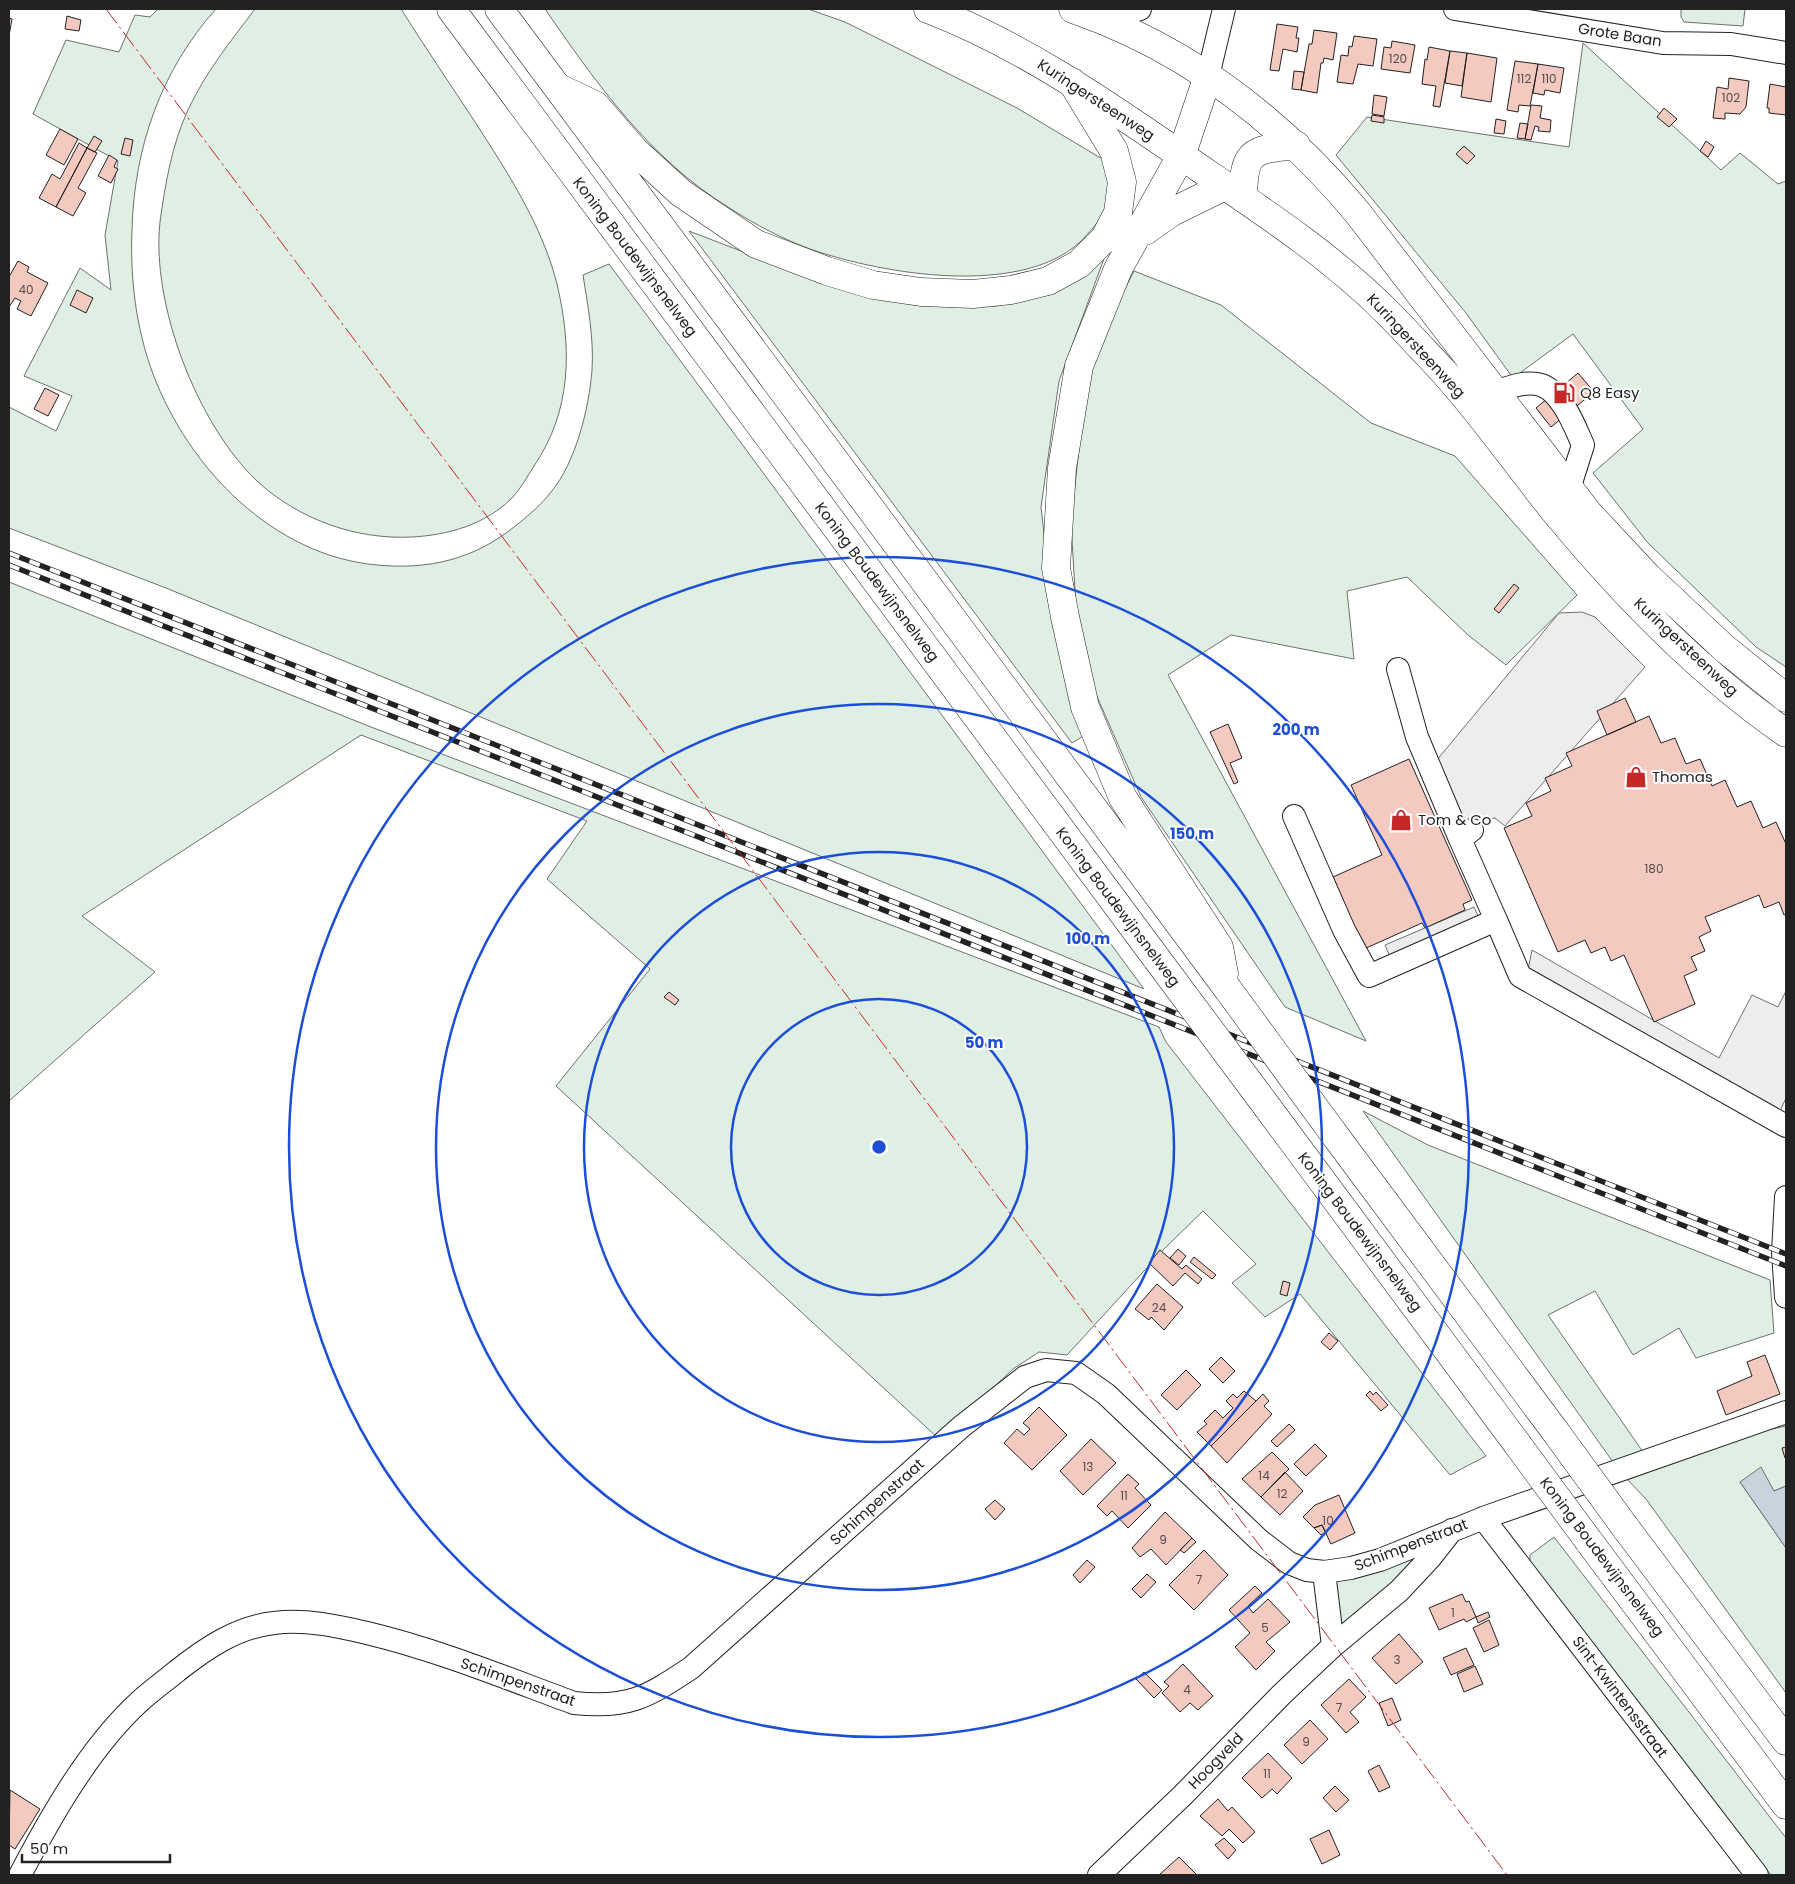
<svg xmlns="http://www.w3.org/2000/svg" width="1795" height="1884" font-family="Poppins,sans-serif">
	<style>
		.green { fill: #e0efe3; stroke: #6f6f6f }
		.parking { fill: #ededed; stroke: #6f6f6f }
		.water { fill: #c7d3dd; stroke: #6f6f6f }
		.building { fill: #f3c9c0; stroke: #222 }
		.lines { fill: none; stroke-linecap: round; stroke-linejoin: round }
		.minor-casing { stroke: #222; stroke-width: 24 }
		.major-casing { stroke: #222; stroke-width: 29 }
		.highway-casing { stroke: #222; stroke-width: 29 }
		.minor { stroke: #fff; stroke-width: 22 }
		.major { stroke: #fff; stroke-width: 28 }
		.highway { stroke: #fff; stroke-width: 28 }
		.rail-casing { stroke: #222; stroke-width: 5.5 }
		.rail { stroke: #fff; stroke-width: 4; stroke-dasharray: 11; stroke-linecap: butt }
		.highway-bridge-casing { stroke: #222; stroke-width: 29; stroke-linecap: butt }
		.highway-bridge { stroke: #fff; stroke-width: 28 }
		.power { stroke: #c62828; stroke-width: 1; stroke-dasharray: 18 4 2.5 4; stroke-linecap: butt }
		.ring { fill: none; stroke: #1d4ed8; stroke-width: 2.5 }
		.labels { text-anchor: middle; stroke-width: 4; stroke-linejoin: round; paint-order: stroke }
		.number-label { font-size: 12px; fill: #564c4a }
		.street-label { font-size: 15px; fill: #222; stroke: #fff }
		.poi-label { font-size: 15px; fill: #222; stroke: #fff; text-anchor: start }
		.centre { fill: #1d4ed8; stroke: #fff; stroke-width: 2.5 }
		.ring-label { font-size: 15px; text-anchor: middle; font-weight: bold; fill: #1d4ed8; stroke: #fff; stroke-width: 4; stroke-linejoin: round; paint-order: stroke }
	</style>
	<rect width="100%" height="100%" fill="#fff"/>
	<!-- green -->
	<path class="green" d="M 158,9 L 216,9 C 161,70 134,148 132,230 C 130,279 136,328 153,374 C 189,469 274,556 377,565 C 429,570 474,559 514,527 C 528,516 541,505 551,492 C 576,462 589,408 592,370 C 594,338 588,307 583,275 L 609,264 L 1144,989 L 166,588 L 9,528 L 9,407 L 56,431 L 72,396 L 24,376 L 80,268 L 111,290 L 105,235 L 118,161 L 33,114 L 66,40 L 119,52 L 135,15 L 150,17 Z
		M 255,9 L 401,9 C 425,47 450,84 475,122 C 508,173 542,225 557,284 C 572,348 572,410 534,466 C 527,477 520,490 511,499 C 484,525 448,535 412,537 C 356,540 298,519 257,481 C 197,424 151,304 160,222 C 165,185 172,144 188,110 C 205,73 230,42 255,9 Z
		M 545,9 L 808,9 L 845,22 L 1017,108 L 1109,163 C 1109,175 1111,189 1109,201 C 1107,214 1088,234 1079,243 C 1018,297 883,274 813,250 C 784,240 754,224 728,207 C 650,159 596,83 545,9 Z
		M 1681,9 L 1745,9 L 1743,26 L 1684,22 L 1681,17 Z
		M 1583,43 L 1721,170 L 1740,153 L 1778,184 L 1786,181 L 1786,667 L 1756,647 L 1648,543 L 1593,473 L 1643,429 L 1573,334 L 1513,378 L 1466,313 L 1336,155 L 1367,117 L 1569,147 Z
		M 689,231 L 819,281 L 931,305 L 997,306 L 1058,291 L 1105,256 L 1059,381 L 1041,507 L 1054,621 L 1085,735 L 1072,743 Z
		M 1134,271 L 1221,305 L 1371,423 L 1455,456 L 1577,595 L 1506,665 L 1468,635 L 1407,577 L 1347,591 L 1354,659 L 1231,635 L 1168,675 L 1366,1041 L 1285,1007 L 1141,797 L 1095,692 L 1076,607 L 1071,523 L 1085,392 L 1100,338 Z
		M 9,582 L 371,727 L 1159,1027 L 1166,1042 L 1486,1456 L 1450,1475 L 1300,1294 L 1265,1317 L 1232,1283 L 1256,1264 L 1203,1211 L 1165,1248 L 1067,1355 L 1039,1352 L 1013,1369 L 939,1439 L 556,1086 L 650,969 L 547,879 L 587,821 L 361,735 L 82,916 L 155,972 L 9,1101 Z
		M 1363,1111 L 1428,1145 L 1770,1280 L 1774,1333 L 1696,1358 L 1679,1328 L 1633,1355 L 1595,1291 L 1548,1315 L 1643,1452 L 1613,1462 Z
		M 1786,1426 L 1786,1486 L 1774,1491 L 1740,1482 L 1786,1548 L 1786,1693 L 1646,1499 L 1626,1478 L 1762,1431 Z
		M 1554,1537 L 1786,1838 L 1786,1875 L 1771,1875 L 1530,1564 L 1530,1555 Z
		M 1428,1548 L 1342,1630 L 1335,1587 L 1337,1582 L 1345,1577 Z"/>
	<!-- parking -->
	<path class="parking" d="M 1582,612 L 1595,617 L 1645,667 L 1505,826 L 1495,818 L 1468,822 L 1460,811 L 1436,761 L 1559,613 Z
		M 1474,907 L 1481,922 L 1392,962 L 1385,945 Z
		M 1532,950 L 1719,1058 L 1752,995 L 1778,1007 L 1786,991 L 1786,1098 L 1780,1111 L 1528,970 Z"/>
	<!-- water -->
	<path class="water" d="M 1761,1467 L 1774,1491 L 1786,1486 L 1786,1548 L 1740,1482 Z"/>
	<!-- building -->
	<path class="building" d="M 67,16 L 81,20 L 79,31 L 65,29 Z
		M 9,18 L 12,19 L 9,36 Z
		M 1277,24 L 1298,27 L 1296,38 L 1299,38 L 1297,52 L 1283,49 L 1279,71 L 1270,70 Z
		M 1314,30 L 1337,33 L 1333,60 L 1324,58 L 1323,63 L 1321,63 L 1317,93 L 1301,90 L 1309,44 L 1312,44 Z
		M 1354,36 L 1377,39 L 1373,66 L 1358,64 L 1353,84 L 1337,82 L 1341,55 L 1348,56 L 1349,46 L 1352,47 Z
		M 1392,41 L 1415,45 L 1410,73 L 1381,69 L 1384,47 L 1391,48 Z
		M 1429,47 L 1450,51 L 1440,107 L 1433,106 L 1436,86 L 1422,84 L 1425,59 L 1427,60 Z
		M 1450,51 L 1467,53 L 1462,86 L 1445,83 Z
		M 1467,53 L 1497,58 L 1491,102 L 1461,97 Z
		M 1515,61 L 1538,64 L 1530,106 L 1519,105 L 1518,112 L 1507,110 Z
		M 1538,64 L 1564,68 L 1560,93 L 1545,90 L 1544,95 L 1533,93 Z
		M 1294,71 L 1304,72 L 1301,90 L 1292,89 Z
		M 1729,78 L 1749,81 L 1746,107 L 1740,114 L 1725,113 L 1725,119 L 1713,118 L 1717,87 L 1728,89 Z
		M 1770,84 L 1786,87 L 1786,115 L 1769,113 L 1769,108 L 1767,108 Z
		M 1374,95 L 1387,97 L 1384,116 L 1372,114 Z
		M 1531,105 L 1542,106 L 1540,118 L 1551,120 L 1550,132 L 1538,131 L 1539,127 L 1535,126 L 1531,140 L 1525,139 Z
		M 1664,108 L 1677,119 L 1669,127 L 1657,117 Z
		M 1372,115 L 1384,117 L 1384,123 L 1371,121 Z
		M 1496,119 L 1506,121 L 1504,134 L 1494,133 Z
		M 1520,123 L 1528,124 L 1525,139 L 1517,138 Z
		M 60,129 L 78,139 L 64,165 L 46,155 Z
		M 94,136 L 102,141 L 95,152 L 87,148 Z
		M 125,138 L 133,140 L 130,156 L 121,154 Z
		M 1706,141 L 1714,147 L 1708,157 L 1700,151 Z
		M 79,143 L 87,148 L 56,207 L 39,198 L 52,174 L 60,179 Z
		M 1464,146 L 1475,156 L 1467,164 L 1456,154 Z
		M 87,148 L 97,153 L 78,188 L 86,193 L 73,216 L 56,207 Z
		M 109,155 L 117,160 L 114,167 L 118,169 L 111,183 L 98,176 Z
		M 18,261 L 29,267 L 27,272 L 48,283 L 31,316 L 17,309 L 21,301 L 15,298 L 9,307 L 9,277 Z
		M 77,290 L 93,298 L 86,313 L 70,305 Z
		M 1578,373 L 1594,392 L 1551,427 L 1536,408 Z
		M 45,388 L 59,395 L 48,416 L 34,409 Z
		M 1514,584 L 1519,588 L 1499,613 L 1494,609 Z
		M 1625,698 L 1636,722 L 1607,735 L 1597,711 Z
		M 1649,716 L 1661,743 L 1675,738 L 1686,764 L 1700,759 L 1712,786 L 1725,780 L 1737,807 L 1751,801 L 1763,828 L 1776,822 L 1786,844 L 1786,914 L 1784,915 L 1779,902 L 1764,908 L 1759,895 L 1705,917 L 1711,931 L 1699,937 L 1705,951 L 1691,957 L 1697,970 L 1684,976 L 1695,1004 L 1654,1022 L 1624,955 L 1611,961 L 1605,947 L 1591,953 L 1585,940 L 1558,952 L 1504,828 L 1532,816 L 1526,803 L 1551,791 L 1545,778 L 1572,766 L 1566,753 Z
		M 1228,724 L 1242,758 L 1230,763 L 1238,782 L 1234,784 L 1210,732 Z
		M 1409,759 L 1472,900 L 1463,904 L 1465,910 L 1425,928 L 1422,923 L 1364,949 L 1333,877 L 1382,855 L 1351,785 Z
		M 669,992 L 679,1000 L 675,1005 L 664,997 Z
		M 1178,1249 L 1186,1256 L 1179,1265 L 1170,1258 Z
		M 1160,1250 L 1182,1269 L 1186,1265 L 1202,1279 L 1198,1284 L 1185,1273 L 1173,1286 L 1149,1263 Z
		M 1194,1257 L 1216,1275 L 1212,1279 L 1190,1262 Z
		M 1283,1281 L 1290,1283 L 1287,1296 L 1280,1294 Z
		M 1157,1284 L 1183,1307 L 1164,1330 L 1151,1317 L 1149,1320 L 1135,1309 Z
		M 1329,1333 L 1338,1341 L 1330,1350 L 1321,1342 Z
		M 1765,1355 L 1780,1394 L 1726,1415 L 1717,1391 L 1752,1376 L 1747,1362 Z
		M 1221,1357 L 1235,1371 L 1223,1383 L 1209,1369 Z
		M 1186,1370 L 1201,1385 L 1177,1410 L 1161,1395 Z
		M 1244,1391 L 1256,1401 L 1211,1446 L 1197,1432 L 1207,1424 L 1204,1421 L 1215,1410 L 1223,1418 L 1233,1408 L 1226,1401 L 1233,1394 L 1237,1398 Z
		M 1370,1391 L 1373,1395 L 1376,1392 L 1388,1405 L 1381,1411 L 1366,1395 Z
		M 1263,1394 L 1269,1401 L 1264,1406 L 1272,1414 L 1227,1463 L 1211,1446 Z
		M 1039,1407 L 1067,1435 L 1032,1470 L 1004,1443 L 1017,1429 L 1024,1435 L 1030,1429 L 1023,1423 Z
		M 1289,1424 L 1295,1430 L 1277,1447 L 1271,1441 Z
		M 1091,1439 L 1116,1463 L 1083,1495 L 1060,1471 Z
		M 1315,1444 L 1327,1456 L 1306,1476 L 1294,1464 Z
		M 1786,1447 L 1786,1458 L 1785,1458 L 1782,1448 Z
		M 1272,1452 L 1289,1469 L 1261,1497 L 1242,1479 Z
		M 1285,1472 L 1303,1491 L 1280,1515 L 1261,1497 Z
		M 1128,1474 L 1139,1484 L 1135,1488 L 1151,1505 L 1128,1528 L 1112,1511 L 1107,1516 L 1097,1506 Z
		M 1339,1495 L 1355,1533 L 1331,1544 L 1322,1525 L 1314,1528 L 1303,1517 L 1315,1505 Z
		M 995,1500 L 1005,1509 L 995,1520 L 985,1509 Z
		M 1165,1512 L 1192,1538 L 1166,1565 L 1151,1549 L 1140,1557 L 1132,1548 Z
		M 1322,1525 L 1326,1533 L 1321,1535 L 1314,1528 Z
		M 1192,1538 L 1196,1542 L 1184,1553 L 1180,1550 Z
		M 1204,1550 L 1228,1575 L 1194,1610 L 1169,1585 Z
		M 1087,1560 L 1095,1567 L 1080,1583 L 1073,1575 Z
		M 1147,1574 L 1156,1582 L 1141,1598 L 1132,1589 Z
		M 1255,1586 L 1262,1593 L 1248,1606 L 1253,1613 L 1268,1599 L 1290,1622 L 1266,1642 L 1275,1651 L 1256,1670 L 1235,1647 L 1250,1633 L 1229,1610 Z
		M 1462,1594 L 1466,1602 L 1469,1601 L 1476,1617 L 1466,1622 L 1464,1619 L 1439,1630 L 1429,1608 Z
		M 1488,1612 L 1490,1617 L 1478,1623 L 1476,1617 Z
		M 1489,1620 L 1499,1645 L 1484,1652 L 1473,1628 Z
		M 1399,1634 L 1423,1662 L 1396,1684 L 1372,1658 Z
		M 1466,1648 L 1474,1665 L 1451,1675 L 1443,1658 Z
		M 1183,1664 L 1213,1696 L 1198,1710 L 1190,1703 L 1180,1712 L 1162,1693 L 1169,1686 L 1164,1682 Z
		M 1475,1666 L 1483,1684 L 1464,1692 L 1457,1674 Z
		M 1144,1672 L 1162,1690 L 1154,1698 L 1136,1679 Z
		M 1349,1679 L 1366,1697 L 1350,1712 L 1359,1722 L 1346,1733 L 1321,1705 Z
		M 1392,1698 L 1401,1720 L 1388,1726 L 1379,1703 Z
		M 1310,1720 L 1328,1739 L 1302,1764 L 1284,1745 Z
		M 1268,1753 L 1292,1778 L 1277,1794 L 1272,1789 L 1262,1798 L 1242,1778 Z
		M 1379,1765 L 1390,1787 L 1379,1792 L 1368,1771 Z
		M 1335,1786 L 1349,1800 L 1336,1812 L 1323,1798 Z
		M 10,1790 L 40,1809 L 15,1849 L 9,1845 Z
		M 1218,1799 L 1228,1811 L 1232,1807 L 1255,1832 L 1243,1843 L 1229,1829 L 1222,1836 L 1200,1816 Z
		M 1329,1830 L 1340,1855 L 1322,1864 L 1310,1839 Z
		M 1224,1838 L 1236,1850 L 1228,1859 L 1215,1845 Z
		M 1179,1857 L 1197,1875 L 1159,1875 Z"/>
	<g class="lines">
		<!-- minor casing -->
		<g class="minor-casing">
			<path id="minor" d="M 1455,9 L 1663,43 L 1731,44 L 1786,53
				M 1106,20 L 1140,9
				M 1208,76 L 1224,9
				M 1494,392 C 1508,388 1526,380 1541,385 C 1562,392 1575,427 1583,445 L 1569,489
				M 1398,669 L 1417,737 L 1460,839
				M 1294,816 L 1344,930 L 1369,976 L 1496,920 L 1460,839 L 1472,830
				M 1496,920 L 1520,976 L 1786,1126
				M 1786,1197 L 1783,1252 L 1786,1297
				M 1483,1518 L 1757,1875
				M 1324,1572 L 1333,1646
				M 20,1875 C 51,1816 90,1747 139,1702 C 151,1691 165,1681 177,1671 C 206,1648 237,1627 274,1623 C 306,1619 337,1626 367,1633 C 438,1650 506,1678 574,1703 C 629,1709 647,1697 691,1668 L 961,1427 L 1025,1377 L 1046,1370 L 1076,1373 L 1106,1394 L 1259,1540 L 1289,1563 L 1307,1570 L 1324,1572 L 1351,1568 L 1380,1560 L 1486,1517 L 1786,1412
				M 1099,1875 L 1183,1795 L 1282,1694 L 1333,1646 L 1399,1591 L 1430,1558 L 1452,1530"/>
		</g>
		<!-- major casing -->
		<g class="major-casing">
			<path id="major" d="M 928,9 C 1019,44 1099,99 1179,154 C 1250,203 1326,251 1387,312 C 1406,331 1424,351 1442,370 C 1483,415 1518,466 1556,513 C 1623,594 1699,673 1786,733
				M 1073,9 C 1186,48 1281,121 1357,212 L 1589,514 L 1647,576 L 1724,648 L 1786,698
				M 1181,156 L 1208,76
				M 1243,198 C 1244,150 1251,150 1296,145"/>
		</g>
		<!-- highway casing -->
		<g class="highway-casing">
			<path id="highway" d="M 451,9 L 1157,959
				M 499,9 L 1227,988
				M 561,89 L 595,105 L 634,150 L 681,193 L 756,244 L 827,271 L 873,285 L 921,292 L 973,294 L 1011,290 L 1048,281 L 1079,264 L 1105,238 L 1118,213 L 1122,182 L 1114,151 L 1072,82
				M 1181,156 L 1118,269 L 1079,366 L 1062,468 L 1056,568 L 1065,617 L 1085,707 L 1123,798 L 1219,947 L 1224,974
				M 1145,231 L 1172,212 L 1225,186
				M 1268,1108 L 1518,1445
				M 1334,1134 L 1555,1431
				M 1625,1527 L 1786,1741
				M 1588,1540 L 1786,1805"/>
		</g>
		<!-- minor -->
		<use href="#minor" class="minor"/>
		<!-- major -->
		<use href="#major" class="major"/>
		<!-- highway -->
		<use href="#highway" class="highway"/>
		<!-- rail casing -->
		<g class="rail-casing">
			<path id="rail" d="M 9,553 L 1786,1254
				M 9,565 L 1786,1266"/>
		</g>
		<!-- rail -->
		<use href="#rail" class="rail"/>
		<!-- highway-bridge casing -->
		<g class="highway-bridge-casing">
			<path id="highway-bridge" d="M 1157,959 L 1268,1108
				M 1227,988 L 1334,1134
				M 1555,1431 L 1625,1527
				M 1518,1445 L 1588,1540"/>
		</g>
		<!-- highway-bridge -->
		<use href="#highway-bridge" class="highway-bridge"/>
		<!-- power -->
		<path class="power" d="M 106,9 L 1507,1875"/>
	</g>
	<!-- distance rings -->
	<g class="ring">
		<circle cx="879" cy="1147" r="148"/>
		<circle cx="879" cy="1147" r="295"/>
		<circle cx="879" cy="1147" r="443"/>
		<circle cx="879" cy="1147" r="590"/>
	</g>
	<!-- icons -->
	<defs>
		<g id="fuel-bare" transform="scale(1.725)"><path d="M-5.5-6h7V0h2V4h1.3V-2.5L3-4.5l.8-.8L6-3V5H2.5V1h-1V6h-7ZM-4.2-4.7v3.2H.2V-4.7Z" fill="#c62828" stroke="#fff" stroke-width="2.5" paint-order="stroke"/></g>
		<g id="shop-bare" transform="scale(1.725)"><path d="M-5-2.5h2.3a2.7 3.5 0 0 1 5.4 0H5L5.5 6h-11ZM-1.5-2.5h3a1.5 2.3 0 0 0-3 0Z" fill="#c62828" stroke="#fff" stroke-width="2.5" paint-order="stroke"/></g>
	</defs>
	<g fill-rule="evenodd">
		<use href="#fuel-bare" x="1564" y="393"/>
		<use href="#shop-bare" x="1636" y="777"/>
		<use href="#shop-bare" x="1401" y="820"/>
	</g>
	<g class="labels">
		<!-- number labels -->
		<g class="number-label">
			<text x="1398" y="63">120</text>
			<text x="1524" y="83">112</text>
			<text x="1549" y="83">110</text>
			<text x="1731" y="102">102</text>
			<text x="26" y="294">40</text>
			<text x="1654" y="873">180</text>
			<text x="1159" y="1312">24</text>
			<text x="1088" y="1471">13</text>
			<text x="1264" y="1480">14</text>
			<text x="1282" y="1498">12</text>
			<text x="1124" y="1500">11</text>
			<text x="1328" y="1525">10</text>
			<text x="1163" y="1544">9</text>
			<text x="1199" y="1584">7</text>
			<text x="1453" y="1617">1</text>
			<text x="1265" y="1632">5</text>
			<text x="1397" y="1664">3</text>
			<text x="1187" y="1694">4</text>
			<text x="1339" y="1712">7</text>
			<text x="1306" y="1746">9</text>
			<text x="1267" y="1778">11</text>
		</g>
		<!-- street labels -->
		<g class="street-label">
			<text transform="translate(1620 35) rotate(9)" y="5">Grote Baan</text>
			<text transform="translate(1096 100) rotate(33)" y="5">Kuringersteenweg</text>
			<text transform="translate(635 257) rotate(53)" y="5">Koning Boudewijnsnelweg</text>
			<text transform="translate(1416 346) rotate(47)" y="5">Kuringersteenweg</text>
			<text transform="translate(877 582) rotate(53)" y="5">Koning Boudewijnsnelweg</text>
			<text transform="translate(1686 647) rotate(43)" y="5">Kuringersteenweg</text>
			<text transform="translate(1118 907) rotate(53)" y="5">Koning Boudewijnsnelweg</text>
			<text transform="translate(1360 1232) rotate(53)" y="5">Koning Boudewijnsnelweg</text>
			<text transform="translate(877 1502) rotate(-42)" y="5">Schimpenstraat</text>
			<text transform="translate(1411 1545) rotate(-21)" y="5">Schimpenstraat</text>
			<text transform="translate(1602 1557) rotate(53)" y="5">Koning Boudewijnsnelweg</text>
			<text transform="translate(518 1682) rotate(19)" y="5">Schimpenstraat</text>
			<text transform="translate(1620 1697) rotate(53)" y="5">Sint-Kwintensstraat</text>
			<text transform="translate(1216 1761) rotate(-46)" y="5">Hoogveld</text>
		</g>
		<!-- poi labels -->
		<g class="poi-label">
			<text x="1580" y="398">Q8 Easy</text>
			<text x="1652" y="782">Thomas</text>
			<text x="1418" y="825">Tom &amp; Co</text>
		</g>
	</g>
	<circle cx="879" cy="1147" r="8" class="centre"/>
	<g class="ring-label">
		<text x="1296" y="735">200 m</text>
		<text x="1192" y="839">150 m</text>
		<text x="1088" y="944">100 m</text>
		<text x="984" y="1048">50 m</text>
	</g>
	<!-- border -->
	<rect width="1795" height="1884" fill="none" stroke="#222222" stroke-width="20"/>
	<!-- scale -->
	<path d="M22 1854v8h148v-8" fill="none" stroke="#222222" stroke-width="2.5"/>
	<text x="30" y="1854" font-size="15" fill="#222222" stroke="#ffffff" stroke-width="4" paint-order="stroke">50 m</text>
</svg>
